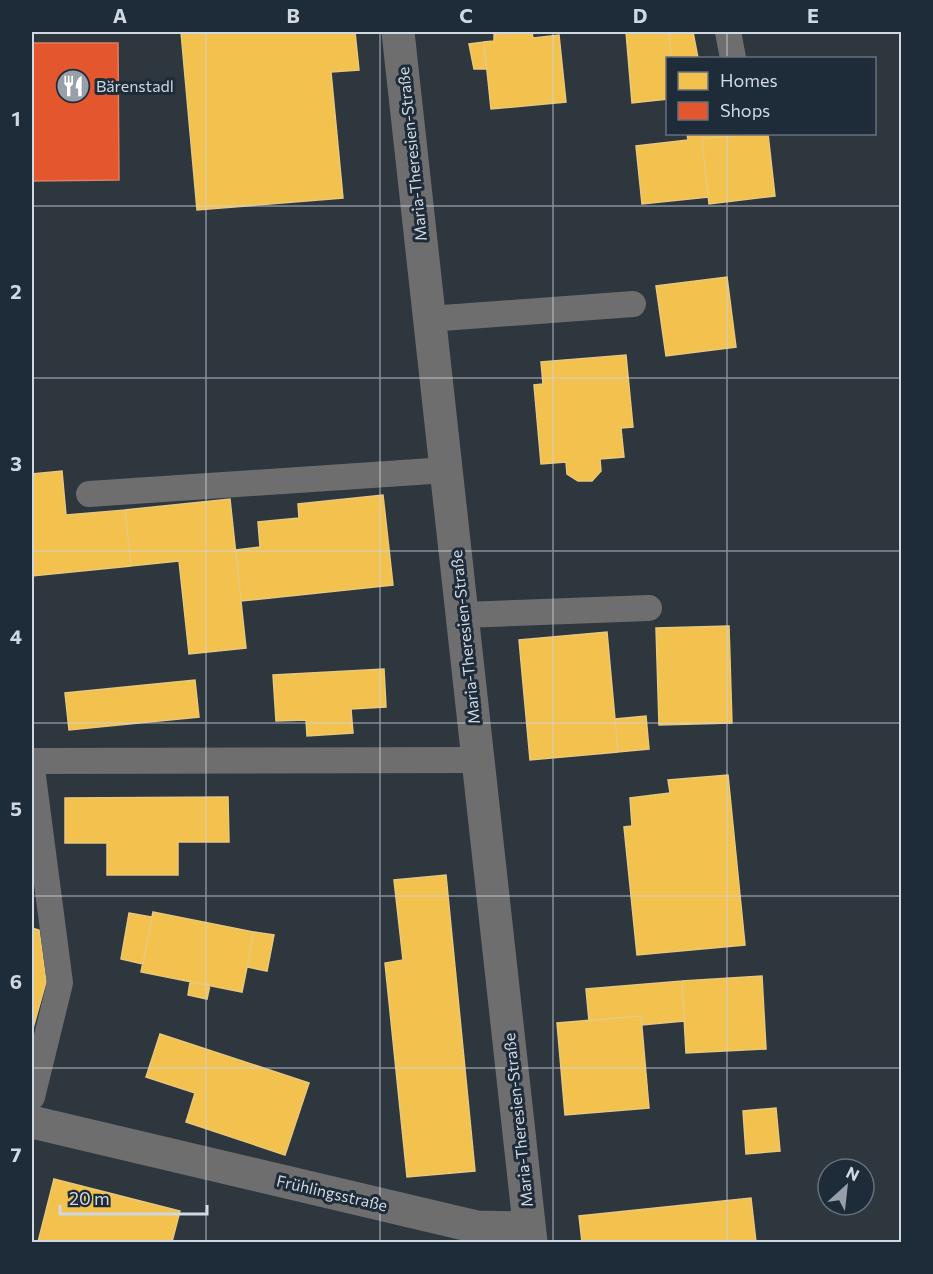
<svg xmlns="http://www.w3.org/2000/svg" width="933" height="1274" font-family="Commissioner,sans-serif">
	<style>
		.homes { fill: #f2c14e; stroke: #e8c87a; stroke-width: 1.5 }
		.shops { fill: #e4572e; stroke: #de7e64; stroke-width: 1.5 }
		.lines { fill: none; stroke-linecap: round; stroke-linejoin: round }
		.lane { stroke: #6f6e6f; stroke-width: 26 }
		.street { stroke: #6f6e6f; stroke-width: 33 }
		.grid { fill: none; stroke: #d0d8e1; stroke-width: 1.5; stroke-opacity: 0.55 }
		.labels { text-anchor: middle; stroke-width: 6; stroke-linejoin: round; paint-order: stroke }
		.poi-label { font-size: 16px; fill: #d0d8e1; stroke: #1e2b39; text-anchor: start }
		.street-label { font-size: 16px; fill: #d0d8e1; stroke: #1e2b39 }
		.neatline { fill: none; stroke: #d0d8e1; stroke-width: 2 }
		.grid-label { font-size: 20px; text-anchor: middle; font-weight: bold; fill: #d0d8e1 }
	</style>
	<rect width="100%" height="100%" fill="#2e363e"/>
	<!-- homes -->
	<path class="homes" d="M 181,32 L 355,32 L 359,70 L 331,72 L 343,198 L 197,210 Z
		M 532,32 L 533,38 L 559,35 L 566,102 L 491,109 L 484,42 L 494,41 L 494,34 Z
		M 626,32 L 669,32 L 671,58 L 668,58 L 668,99 L 632,103 Z
		M 669,32 L 693,32 L 698,58 L 671,58 Z
		M 484,42 L 486,69 L 474,69 L 469,44 Z
		M 687,134 L 752,134 L 702,139 L 708,197 L 642,204 L 636,146 L 688,140 Z
		M 752,134 L 768,134 L 775,196 L 709,204 L 702,139 Z
		M 727,277 L 736,347 L 666,356 L 656,286 Z
		M 626,355 L 633,427 L 621,428 L 624,457 L 600,459 L 601,471 L 592,481 L 578,481 L 567,474 L 566,462 L 541,464 L 534,385 L 543,384 L 541,362 Z
		M 62,471 L 66,515 L 125,510 L 131,566 L 32,576 L 32,474 Z
		M 383,495 L 393,585 L 241,601 L 236,550 L 260,547 L 258,522 L 299,518 L 298,504 Z
		M 230,499 L 246,648 L 189,654 L 179,561 L 131,566 L 125,510 Z
		M 729,626 L 732,723 L 659,725 L 656,628 Z
		M 607,632 L 618,752 L 530,760 L 519,640 Z
		M 384,669 L 386,707 L 351,709 L 353,733 L 307,736 L 306,720 L 276,721 L 273,675 Z
		M 195,680 L 199,717 L 69,730 L 65,693 Z
		M 646,716 L 649,749 L 618,752 L 615,719 Z
		M 728,775 L 745,945 L 637,955 L 624,827 L 632,826 L 630,798 L 670,793 L 668,780 Z
		M 228,797 L 229,842 L 178,842 L 178,875 L 107,875 L 107,843 L 65,843 L 65,798 Z
		M 446,875 L 475,1171 L 407,1177 L 385,963 L 403,960 L 394,880 Z
		M 153,912 L 254,932 L 242,992 L 141,972 Z
		M 129,913 L 152,917 L 143,964 L 121,959 Z
		M 32,928 L 39,930 L 46,982 L 32,1032 Z
		M 254,932 L 274,935 L 267,971 L 247,967 Z
		M 762,976 L 766,1049 L 686,1053 L 682,981 Z
		M 682,981 L 684,1021 L 642,1025 L 641,1016 L 589,1021 L 586,989 Z
		M 190,982 L 210,985 L 207,999 L 188,995 Z
		M 641,1016 L 649,1108 L 565,1115 L 557,1023 Z
		M 160,1034 L 309,1083 L 285,1155 L 186,1122 L 195,1093 L 146,1077 Z
		M 776,1108 L 780,1151 L 746,1154 L 743,1111 Z
		M 54,1179 L 180,1211 L 172,1242 L 38,1242 Z
		M 751,1198 L 756,1242 L 582,1242 L 579,1216 Z"/>
	<!-- shops -->
	<path class="shops" d="M 32,43 L 118,43 L 119,180 L 32,181 Z"/>
	<g class="lines">
		<!-- lane -->
		<path class="lane" d="M 728,32 L 733,58
			M 429,319 L 633,304
			M 89,494 L 446,470
			M 463,615 L 649,608
			M 32,761 L 478,760
			M 32,769 L 60,983 L 32,1097"/>
		<!-- street -->
		<path class="street" d="M 398,32 L 531,1242
			M 32,1122 L 477,1227 L 529,1228"/>
	</g>
	<!-- grid -->
	<path class="grid" d="M 206,32 L 206,1242M 380,32 L 380,1242M 553,32 L 553,1242M 727,32 L 727,58M 727,134 L 727,1242M 32,206 L 902,206M 32,378 L 902,378M 32,551 L 902,551M 32,723 L 902,723M 32,896 L 902,896M 32,1068 L 902,1068"/>
	<!-- icons -->
	<defs>
		<g id="restaurant-disc" transform="scale(1.725)"><circle r="9.5" fill="#979fa8" stroke="#1e2b39"/><path d="M-5-6h1v4h1v-4h1v4h1v-4h1v5L-1.5 .5V6h-2V.5L-5-1ZM5-6V6H3V1.5H1.5Q1.5-4 5-6Z" fill="#fff"/></g>
	</defs>
	<g fill-rule="evenodd">
		<use href="#restaurant-disc" x="73" y="86"/>
	</g>
	<g class="labels">
		<!-- poi labels -->
		<g class="poi-label">
			<text x="96" y="92">Bärenstadl</text>
		</g>
		<!-- street labels -->
		<g class="street-label">
			<text transform="translate(412 154) rotate(-96)" y="6">Maria-Theresien-Straße</text>
			<text transform="translate(465 637) rotate(-96)" y="6">Maria-Theresien-Straße</text>
			<text transform="translate(518 1120) rotate(-96)" y="6">Maria-Theresien-Straße</text>
			<text transform="translate(332 1193) rotate(13)" y="6">Frühlingsstraße</text>
		</g>
	</g>
	<!-- border -->
	<rect width="933" height="1274" fill="none" stroke="#1e2b39" stroke-width="66"/>
	<!-- legend -->
	<rect x="666" y="57" width="210" height="78" fill="#1e2b39" stroke="#65707c" stroke-width="1.5"/>
	<rect x="678" y="72" width="30" height="18" fill="#f2c14e" stroke="#65707c" stroke-width="1.5"/>
	<text x="720" y="87" font-size="18" fill="#d0d8e1">Homes</text>
	<rect x="678" y="102" width="30" height="18" fill="#e4572e" stroke="#65707c" stroke-width="1.5"/>
	<text x="720" y="117" font-size="18" fill="#d0d8e1">Shops</text>
	<!-- north arrow -->
	<g transform="translate(846 1187) rotate(27)"><circle r="28" fill="#1e2b39" stroke="#65707c" stroke-width="1.5"/>
	<path d="M0-4.5L10 22L0 15L-10 22Z" fill="#979fa8"/>
	<text y="-9" font-size="16" font-weight="bold" text-anchor="middle" fill="#d0d8e1">N</text>
	</g>
	<!-- scale -->
	<path d="M60 1205v9h147v-9" fill="none" stroke="#d0d8e1" stroke-width="3"/>
	<text x="69" y="1205" font-size="18" fill="#d0d8e1" stroke="#1e2b39" stroke-width="4.5" paint-order="stroke">20 m</text>
	<rect x="33" y="33" width="867" height="1208" class="neatline"/>
	<g class="grid-label">
		<text x="120" y="23">A</text>
		<text x="293" y="23">B</text>
		<text x="466" y="23">C</text>
		<text x="640" y="23">D</text>
		<text x="813" y="23">E</text>
		<text x="16" y="126">1</text>
		<text x="16" y="299">2</text>
		<text x="16" y="471">3</text>
		<text x="16" y="644">4</text>
		<text x="16" y="816">5</text>
		<text x="16" y="989">6</text>
		<text x="16" y="1162">7</text>
	</g>
</svg>
